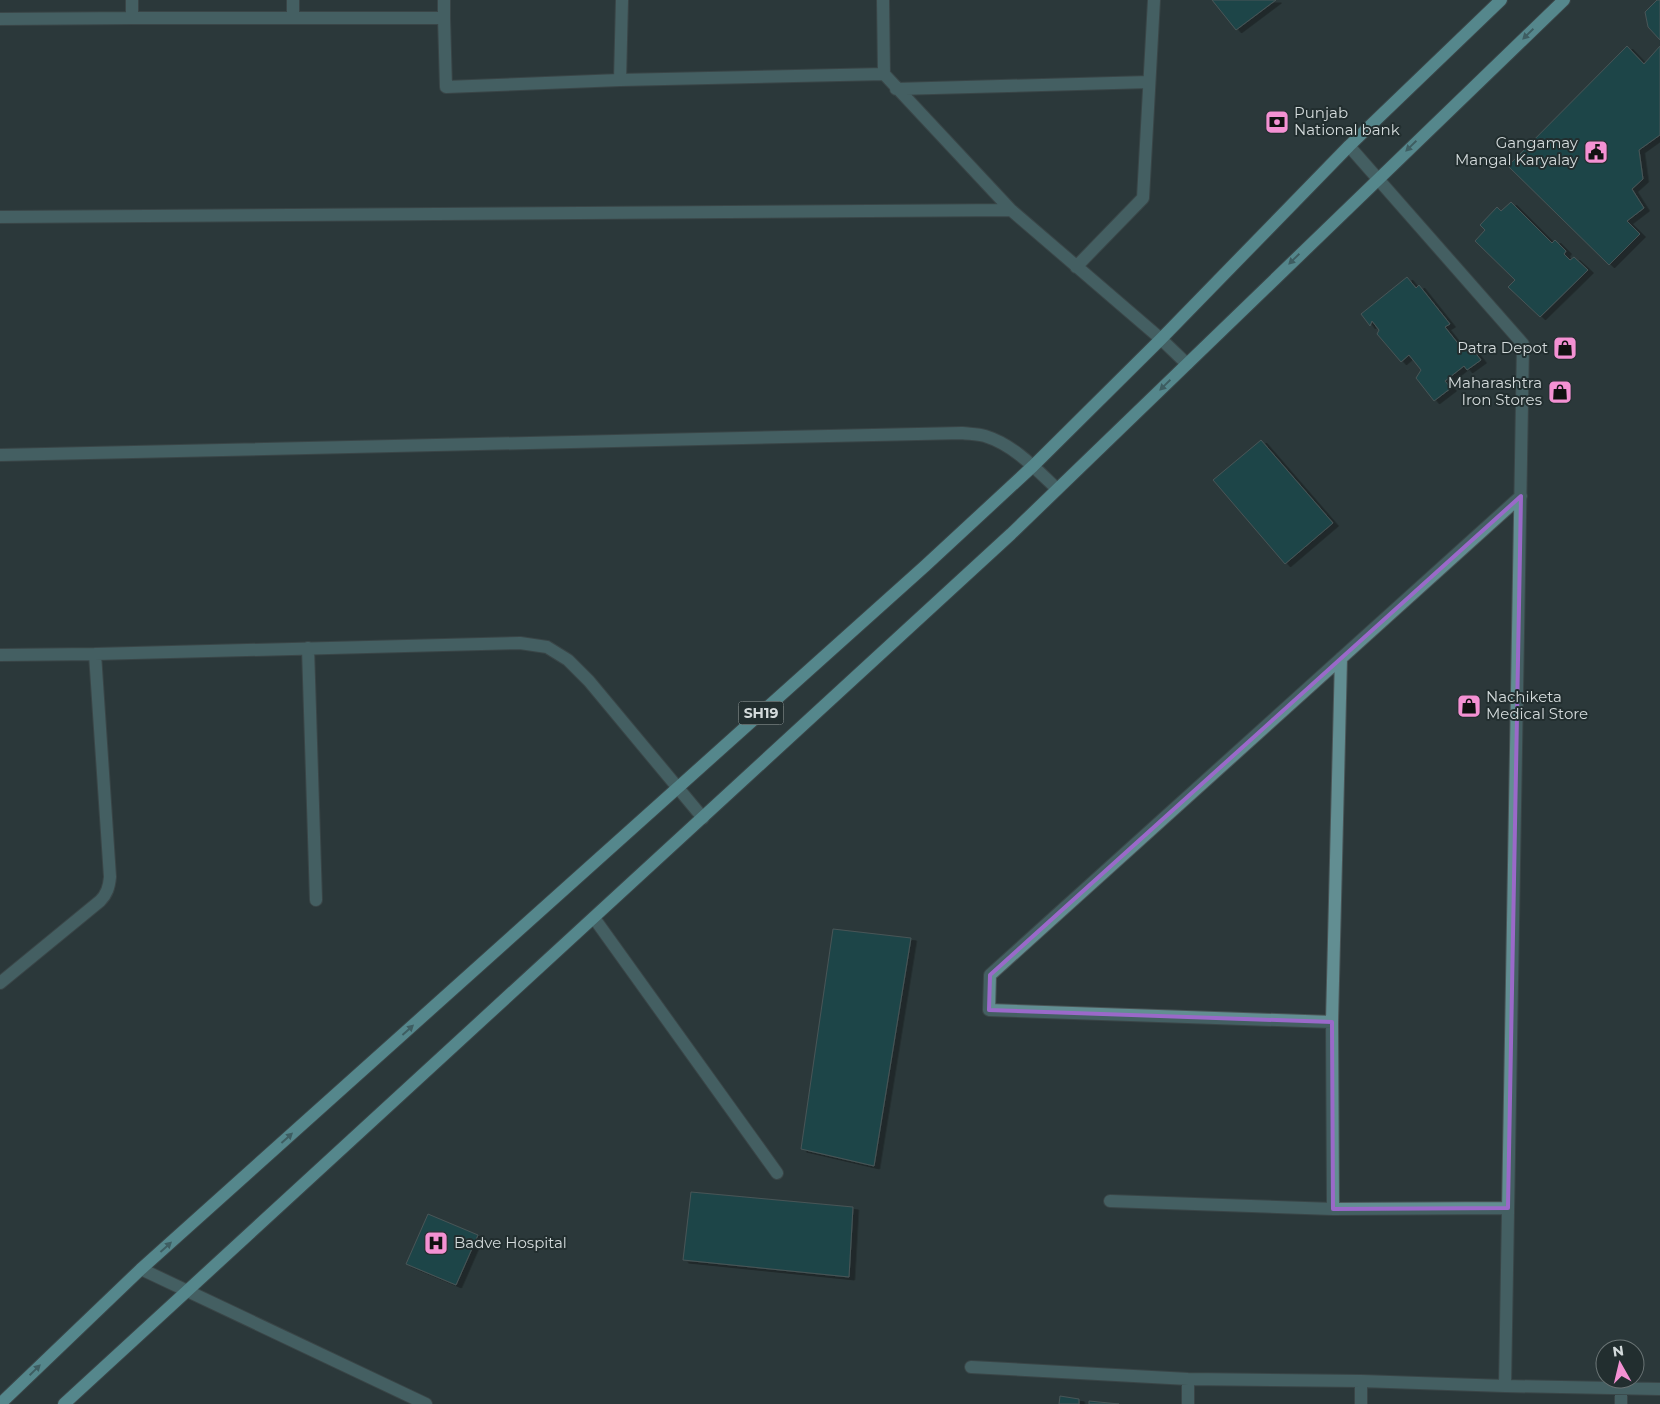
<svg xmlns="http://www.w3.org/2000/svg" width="1660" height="1404" font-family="Montserrat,sans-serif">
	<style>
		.building { fill: #10545a; stroke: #6b797a; filter: url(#shadow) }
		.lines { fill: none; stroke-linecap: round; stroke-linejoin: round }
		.minor-casing { stroke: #4a5557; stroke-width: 14 }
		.major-casing { stroke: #4a5557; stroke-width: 14 }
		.minor { stroke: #628e92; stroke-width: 12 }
		.major { stroke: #87e6f0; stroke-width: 12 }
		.oneway { fill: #548a90 }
		.marked { fill: none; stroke: #9a69c9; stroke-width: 4; stroke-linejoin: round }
		.labels { text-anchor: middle; stroke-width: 4; stroke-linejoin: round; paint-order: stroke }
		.shield { fill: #222e2f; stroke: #9ea6a7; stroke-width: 1 }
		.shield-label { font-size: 14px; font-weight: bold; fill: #d3dadb }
		.poi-label { font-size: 15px; fill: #d3dadb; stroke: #222e2f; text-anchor: start }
	</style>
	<defs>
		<filter id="shadow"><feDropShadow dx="5.5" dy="3" stdDeviation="0" flood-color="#0009"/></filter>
	</defs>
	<rect width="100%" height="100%" fill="#2c383a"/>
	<!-- building -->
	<path class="building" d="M 1212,0 L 1276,0 L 1236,30 Z
		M 1657,0 L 1660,0 L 1660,40 L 1648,27 L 1645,12 Z
		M 1627,46 L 1644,64 L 1660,46 L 1660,135 L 1639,150 L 1643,179 L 1632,189 L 1644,208 L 1627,221 L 1640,234 L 1609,265 L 1508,166 Z
		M 1511,202 L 1552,243 L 1555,240 L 1566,251 L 1564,254 L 1570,260 L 1574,257 L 1588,270 L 1540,317 L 1508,287 L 1515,280 L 1475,241 L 1485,230 L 1480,225 L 1497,207 L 1501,211 Z
		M 1407,277 L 1416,288 L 1419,285 L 1450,324 L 1445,327 L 1464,351 L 1470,346 L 1481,360 L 1467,370 L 1464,366 L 1445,381 L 1451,388 L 1434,401 L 1416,378 L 1421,370 L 1409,355 L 1401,362 L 1377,334 L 1379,330 L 1372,321 L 1370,326 L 1361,314 Z
		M 1261,440 L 1333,523 L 1285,564 L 1213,480 Z
		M 833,929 L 911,938 L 874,1166 L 801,1149 Z
		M 691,1192 L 853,1207 L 849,1277 L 683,1260 Z
		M 428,1214 L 478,1235 L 456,1285 L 406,1264 Z
		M 1060,1396 L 1079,1399 L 1079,1404 L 1059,1404 Z
		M 1089,1401 L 1119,1404 L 1089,1404 Z"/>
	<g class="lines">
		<!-- minor casing -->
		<g class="minor-casing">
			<path id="minor" d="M 293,0 L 293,18
				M 883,0 L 884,74 L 1011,210
				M 132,18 L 444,18 L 444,0
				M 444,18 L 446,87 L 620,80 L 884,74
				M 0,19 L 132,18 L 132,0
				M 620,80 L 622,0
				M 896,89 L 1149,82
				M 1349,146 L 1523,344 L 1505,1386
				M 0,217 L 1011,210 L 1161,339 L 1187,364
				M 1076,267 L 1143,198 L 1154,0
				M 0,455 L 962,433 C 969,434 978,434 985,436 C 1014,445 1036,469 1057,489
				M 308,648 L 316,900
				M 0,655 L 95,654 L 520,643 L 547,647 L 568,660 L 589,681 L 703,818
				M 594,918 L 777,1173
				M 0,983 L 100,901 C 107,894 109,887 110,877 L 95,654
				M 1332,1022 L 1341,658
				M 1110,1201 L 1333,1209
				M 1508,1208 L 1333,1209 L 1332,1022 L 989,1010 L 990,975 L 1521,496
				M 141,1269 L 426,1404
				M 971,1367 L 1188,1379 L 1361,1381 L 1505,1386 L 1660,1389
				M 1188,1379 L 1188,1404
				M 1361,1404 L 1361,1381
				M 1621,1404 L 1621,1387"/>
		</g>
		<!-- major casing -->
		<g class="major-casing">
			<path id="major" d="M 0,1404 L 141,1269 L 925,566 L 1033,466 L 1161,339 L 1349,146 L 1501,0
				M 64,1404 L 1011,534 L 1564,0"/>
		</g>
		<!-- minor -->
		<use href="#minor" class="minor"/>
		<!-- major -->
		<use href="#major" class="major"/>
	</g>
	<!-- one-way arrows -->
	<defs><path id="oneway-solid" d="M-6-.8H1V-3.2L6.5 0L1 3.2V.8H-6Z" transform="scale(1.25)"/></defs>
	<g class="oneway">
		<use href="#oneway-solid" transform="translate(1528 34) rotate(136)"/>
		<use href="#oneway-solid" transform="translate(1411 146) rotate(136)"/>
		<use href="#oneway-solid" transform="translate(1294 259) rotate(136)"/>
		<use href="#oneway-solid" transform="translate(1165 385) rotate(136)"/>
		<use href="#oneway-solid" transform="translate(408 1030) rotate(-42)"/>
		<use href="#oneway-solid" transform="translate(287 1138) rotate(-42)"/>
		<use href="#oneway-solid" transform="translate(166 1247) rotate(-42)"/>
		<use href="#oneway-solid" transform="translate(35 1370) rotate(-44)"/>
	</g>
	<!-- marked area -->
	<path d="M0 0H1660V1404H0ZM 1521,496 L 1508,1208 L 1333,1209 L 1332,1022 L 989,1010 L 990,975 Z" fill="#2c383a" fill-opacity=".55" fill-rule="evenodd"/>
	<path class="marked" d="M 1521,496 L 1508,1208 L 1333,1209 L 1332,1022 L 989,1010 L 990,975 Z"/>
	<!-- icons -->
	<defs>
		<g id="bank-square" transform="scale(1.25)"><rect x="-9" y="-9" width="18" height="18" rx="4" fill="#f491d3" stroke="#222e2f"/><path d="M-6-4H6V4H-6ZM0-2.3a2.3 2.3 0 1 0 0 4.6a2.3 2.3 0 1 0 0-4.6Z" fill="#111"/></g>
		<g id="civic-square" transform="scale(1.25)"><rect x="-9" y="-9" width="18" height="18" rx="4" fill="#f491d3" stroke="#222e2f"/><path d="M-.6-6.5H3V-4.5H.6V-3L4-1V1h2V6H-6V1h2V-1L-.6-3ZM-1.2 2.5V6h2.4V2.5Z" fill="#111"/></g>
		<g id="shop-square" transform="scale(1.25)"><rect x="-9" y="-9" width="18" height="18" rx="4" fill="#f491d3" stroke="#222e2f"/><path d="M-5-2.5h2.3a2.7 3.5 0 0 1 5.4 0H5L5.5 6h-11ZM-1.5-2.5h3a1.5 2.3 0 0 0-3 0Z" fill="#111"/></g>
		<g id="hospital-square" transform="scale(1.25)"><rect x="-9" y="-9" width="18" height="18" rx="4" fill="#f491d3" stroke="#222e2f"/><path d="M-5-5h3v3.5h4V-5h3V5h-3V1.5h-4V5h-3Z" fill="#111"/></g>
	</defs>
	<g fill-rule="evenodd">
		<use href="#bank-square" x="1277" y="122"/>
		<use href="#civic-square" x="1596" y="152"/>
		<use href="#shop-square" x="1565" y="348"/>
		<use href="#shop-square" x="1560" y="392"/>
		<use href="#shop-square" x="1469" y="706"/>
		<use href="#hospital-square" x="436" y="1243"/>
	</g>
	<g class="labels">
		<!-- shield labels -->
		<rect class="shield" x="738.5" y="701.5" width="45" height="23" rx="4"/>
		<g class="shield-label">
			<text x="761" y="718">SH19</text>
		</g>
		<!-- poi labels -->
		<g class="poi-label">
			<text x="1294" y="118">Punjab<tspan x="1294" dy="17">National bank</tspan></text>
			<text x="1578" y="148" text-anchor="end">Gangamay<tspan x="1578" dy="17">Mangal Karyalay</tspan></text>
			<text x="1548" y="353" text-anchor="end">Patra Depot</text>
			<text x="1542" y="388" text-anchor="end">Maharashtra<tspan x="1542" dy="17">Iron Stores</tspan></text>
			<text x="1486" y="702">Nachiketa<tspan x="1486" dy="17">Medical Store</tspan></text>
			<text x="454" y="1248">Badve Hospital</text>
		</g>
	</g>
	<!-- north arrow -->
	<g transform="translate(1620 1364) rotate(352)"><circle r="24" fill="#222e2f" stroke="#697374"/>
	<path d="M0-4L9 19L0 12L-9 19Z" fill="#f491d3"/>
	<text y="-8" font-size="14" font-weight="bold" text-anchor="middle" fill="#d3dadb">N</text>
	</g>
</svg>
